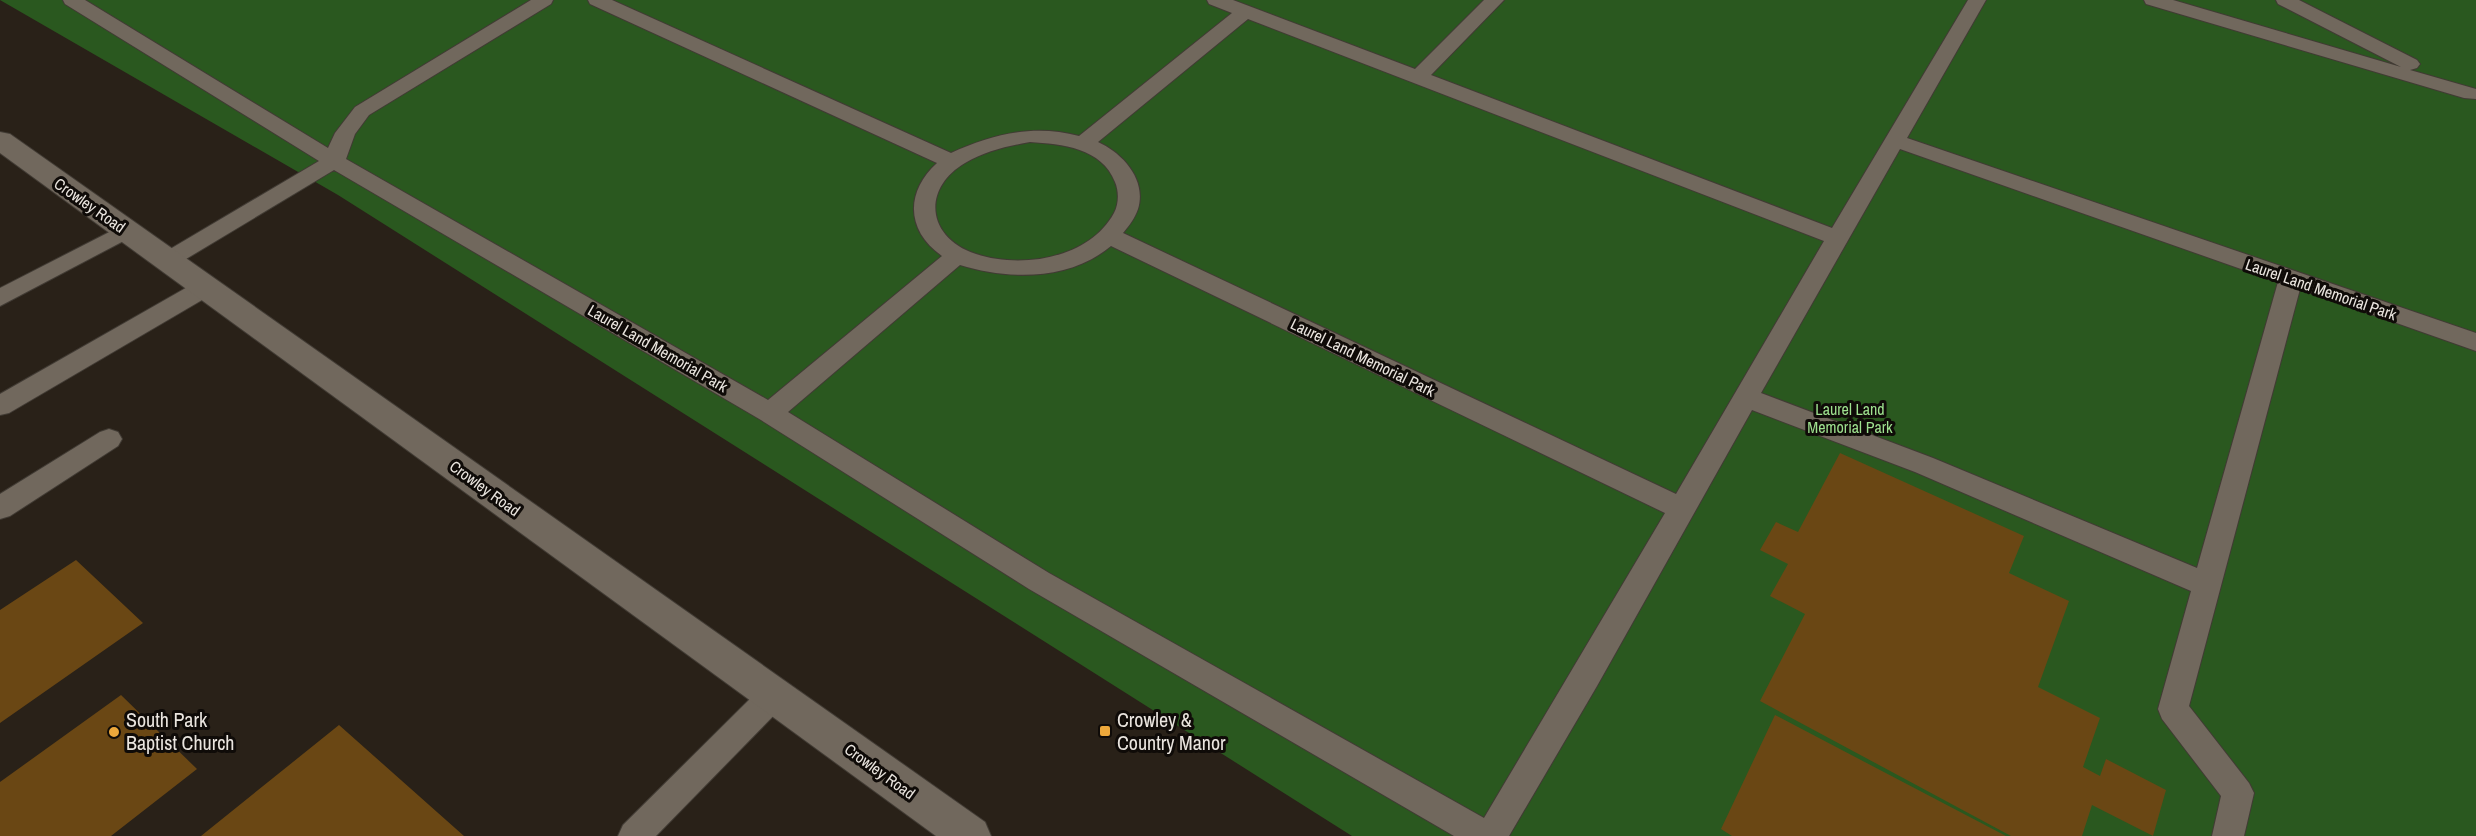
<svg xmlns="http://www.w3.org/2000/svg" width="2476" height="836" font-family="'Archivo Narrow',sans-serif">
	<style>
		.green { fill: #2a581f }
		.building { fill: #6a4714 }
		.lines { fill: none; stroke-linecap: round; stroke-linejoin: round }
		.lane-casing { stroke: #413b34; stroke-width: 2 }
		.secondary-casing { stroke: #413b34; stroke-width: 2 }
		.lane { fill: #71685d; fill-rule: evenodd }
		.secondary { fill: #71685d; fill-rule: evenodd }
		.poi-dot { fill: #eda83b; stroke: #0f0b08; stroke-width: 2 }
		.labels { text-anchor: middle; stroke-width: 6; stroke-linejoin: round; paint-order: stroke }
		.street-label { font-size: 16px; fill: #eae5df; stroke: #0f0b08 }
		.park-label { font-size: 16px; fill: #9ee18f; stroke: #0f0b08 }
		.near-poi-label { font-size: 20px; fill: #eae5df; stroke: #0f0b08; text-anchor: start }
	</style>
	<rect width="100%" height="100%" fill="#292118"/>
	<!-- green -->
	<path class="green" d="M 0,0 L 2476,0 L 2476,836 L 1352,836 L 338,195 Z"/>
	<!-- building -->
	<path class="building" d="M 1840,453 L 2024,536 L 2009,573 L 2069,601 L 2038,687 L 2100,718 L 2083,767 L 2100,776 L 2106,759 L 2166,790 L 2153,836 L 2092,805 L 2082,836 L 2011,836 L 1760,701 L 1805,614 L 1770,596 L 1788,564 L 1760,550 L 1776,522 L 1798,532 Z
		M 76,560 L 143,623 L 0,723 L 0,610 Z
		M 121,695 L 197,769 L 111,836 L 0,836 L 0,782 Z
		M 1775,715 L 2006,836 L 1732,836 L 1721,829 Z
		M 339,725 L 464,836 L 201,836 Z"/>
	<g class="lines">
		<!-- lane casing -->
		<g class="lane-casing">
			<path id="lane" d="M 63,0 L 85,0 L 328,148 L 335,133 L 355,107 L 531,0 L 553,0 L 551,4 L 369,115 L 355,134 L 346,159 L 768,400 L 942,256 C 906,231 905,192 937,163 L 590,4 L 588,0 L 612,0 L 951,153 C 992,134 1034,124 1079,136 L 1232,13 L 1209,4 L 1207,0 L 1233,0 L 1415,69 L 1484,0 L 1504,0 L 1431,75 L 1832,228 L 1968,0 L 1986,0 L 1907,138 L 2476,333 L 2476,351 L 2300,289 L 2189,706 L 2249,783 L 2254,793 L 2244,836 L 2212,836 L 2221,796 L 2162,719 L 2158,709 L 2191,591 L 1915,472 L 1752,410 L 1597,686 L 1509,836 L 1454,836 L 1029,589 L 761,420 L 334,170 L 176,265 L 168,268 L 160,265 L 157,260 L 160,255 L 319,161 L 65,4 ZM 1248,19 L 1824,241 L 1676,494 L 1123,233 C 1129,226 1135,218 1138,209 C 1147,179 1122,153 1098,142 ZM 1030,142 C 1062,144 1102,148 1115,182 C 1119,191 1119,204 1114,213 C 1089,259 1021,269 976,254 C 927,238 921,189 965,163 C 985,151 1008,146 1030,142 ZM 1900,149 L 2278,282 L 2197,568 L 1933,458 L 1761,393 ZM 1111,246 L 1665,513 L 1484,818 L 1049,573 L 788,412 L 960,265 C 1009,280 1069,281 1111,246 Z
				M 2144,0 L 2173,0 L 2401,67 L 2278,4 L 2276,0 L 2299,0 L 2417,60 L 2420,64 L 2417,68 L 2410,70 L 2476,89 L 2476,99 L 2464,98 L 2146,4 Z
				M 127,223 L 135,225 L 138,230 L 135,235 L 0,306 L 0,288 Z
				M 206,279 L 214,281 L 218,287 L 214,293 L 9,413 L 0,415 L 0,394 L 198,281 Z
				M 109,429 L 118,432 L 122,439 L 118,446 L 10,516 L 0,519 L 0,494 L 100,432 Z
				M 774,682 L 785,686 L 789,695 L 785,704 L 656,836 L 618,836 L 623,825 L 763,686 Z"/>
		</g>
		<!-- secondary casing -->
		<g class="secondary-casing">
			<path id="secondary" d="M 0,132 L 10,134 L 985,822 L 991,836 L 936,836 L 0,153 Z"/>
		</g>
		<!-- lane -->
		<use href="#lane" class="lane"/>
		<!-- secondary -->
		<use href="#secondary" class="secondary"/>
	</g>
	<!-- markers -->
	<g class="poi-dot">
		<rect x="1099" y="725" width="12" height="12" rx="3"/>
		<circle cx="114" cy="732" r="6"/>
	</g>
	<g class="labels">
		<!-- street labels -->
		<g class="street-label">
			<text transform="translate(90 205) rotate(35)" y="6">Crowley Road</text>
			<text transform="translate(2321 289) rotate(19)" y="6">Laurel Land Memorial Park</text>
			<text transform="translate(658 348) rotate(30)" y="6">Laurel Land Memorial Park</text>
			<text transform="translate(1363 357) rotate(26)" y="6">Laurel Land Memorial Park</text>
			<text transform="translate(485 488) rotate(36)" y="6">Crowley Road</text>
			<text transform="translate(880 771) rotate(36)" y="6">Crowley Road</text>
		</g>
		<!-- park labels -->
		<g class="park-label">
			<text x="1850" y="415">Laurel Land<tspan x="1850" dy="18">Memorial Park</tspan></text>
		</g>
		<!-- near-poi labels -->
		<g class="near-poi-label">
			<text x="126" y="727">South Park<tspan x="126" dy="23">Baptist Church</tspan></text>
			<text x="1117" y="727">Crowley &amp;<tspan x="1117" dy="23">Country Manor</tspan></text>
		</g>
	</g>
</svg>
